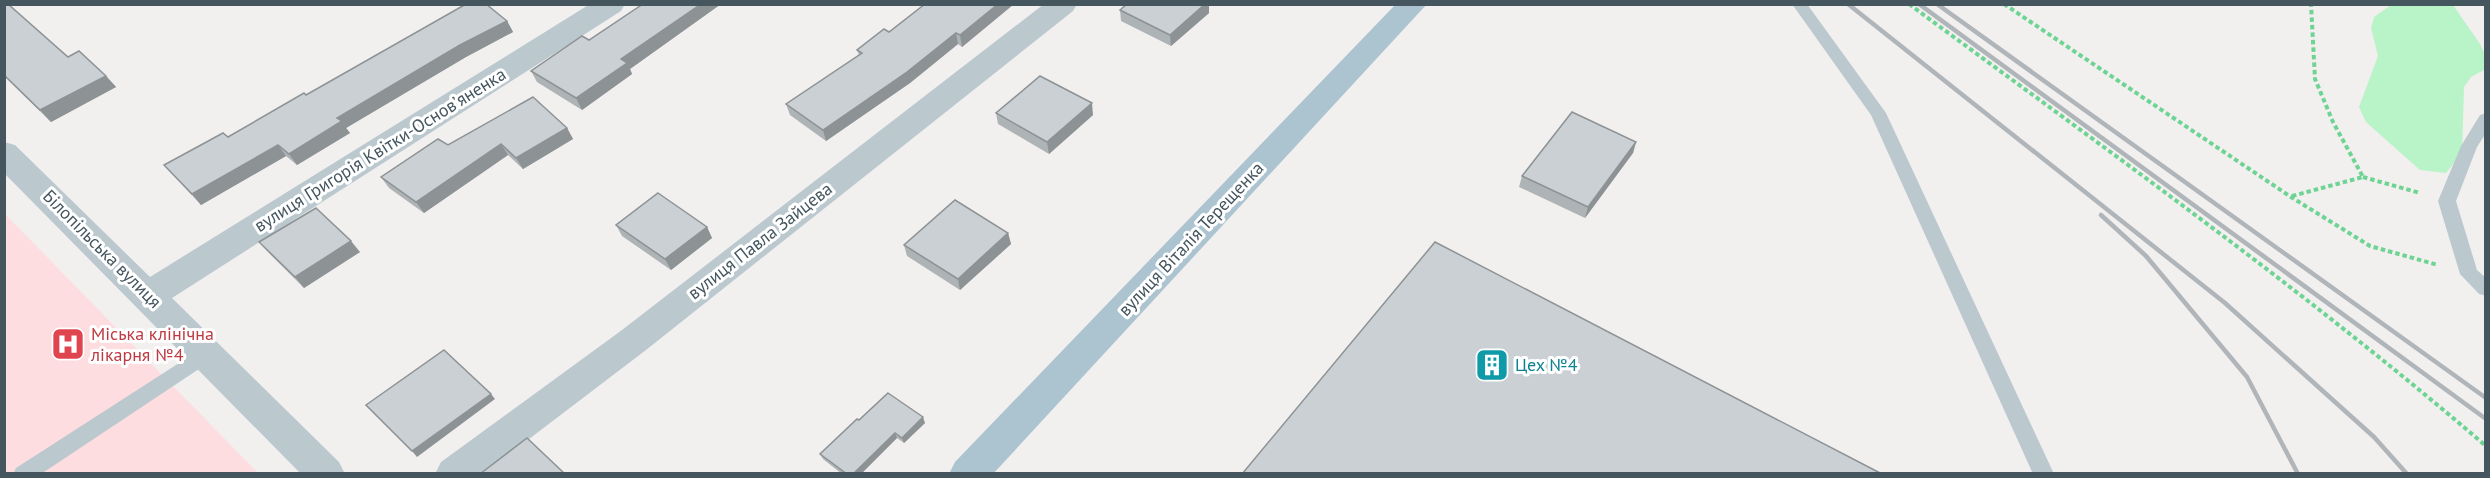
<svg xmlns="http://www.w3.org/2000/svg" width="2490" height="478" font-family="'PT Sans',sans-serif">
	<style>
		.medical { fill: #fddddf }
		.green { fill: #b9f3c8 }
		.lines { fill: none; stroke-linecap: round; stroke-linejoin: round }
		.path { stroke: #6ed494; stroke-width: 4; stroke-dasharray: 4.5 3; stroke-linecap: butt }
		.lane { fill: #bbc9cf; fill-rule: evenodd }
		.street { fill: #bbc9cf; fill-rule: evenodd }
		.primary { fill: #acc3d0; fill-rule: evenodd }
		.rail { stroke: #b0b5ba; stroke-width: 4.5 }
		.wall { fill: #aeb3b6 }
		.shaded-wall { fill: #8d9294 }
		.building { fill: #cad0d4; stroke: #8d9294; stroke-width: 1.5 }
		.labels { text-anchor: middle; stroke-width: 6; stroke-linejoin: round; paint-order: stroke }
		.street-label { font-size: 18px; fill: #45565e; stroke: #fff }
		.health-label { font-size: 18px; fill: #be3a42; stroke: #fff; text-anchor: start }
		.culture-label { font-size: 18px; fill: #0d838f; stroke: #fff; text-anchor: start }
	</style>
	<rect width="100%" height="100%" fill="#f2efef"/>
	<!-- medical -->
	<path class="medical" d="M 5,214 L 258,473 L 5,473 Z"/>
	<!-- green -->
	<path class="green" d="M 2391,5 L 2453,5 L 2480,44 L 2485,55 L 2484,70 L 2471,77 L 2464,87 L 2462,153 L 2446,173 L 2420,170 L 2366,122 L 2359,107 L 2378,56 L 2371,28 L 2374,17 Z"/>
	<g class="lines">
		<!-- path -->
		<path class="path" d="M 1909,4 C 2104,148 2302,288 2486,446
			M 2004,4 L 2291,197 L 2370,246 L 2438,265
			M 2363,177 L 2420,193
			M 2292,196 L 2363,177 L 2333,122 L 2315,79 L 2311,4"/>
		<!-- lane -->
		<path class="lane" d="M 1792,4 L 1807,4 L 1886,113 L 2054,474 L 2033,474 L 1871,115 Z
			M 2486,113 L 2486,133 L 2477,147 L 2456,201 L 2477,270 L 2486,278 L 2486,296 L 2479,294 L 2460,274 L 2438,201 L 2461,146 L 2480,115 Z
			M 207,345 L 214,347 L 217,353 L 214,359 L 41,474 L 13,474 L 16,468 Z"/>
		<!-- street -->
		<path class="street" d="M 590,4 L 625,4 L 621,11 L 172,298 L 339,462 L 345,474 L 301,474 L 4,173 L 4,142 L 15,145 L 150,277 Z
			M 1044,4 L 1077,4 L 1073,11 L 646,350 L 483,474 L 435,474 L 441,462 L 622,330 Z"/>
		<!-- primary -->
		<path class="primary" d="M 1396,4 L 1427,4 L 993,474 L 949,474 L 955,462 Z"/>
		<!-- rail -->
		<path class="rail" d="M 1848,4 L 2225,303 L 2374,437 L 2407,474
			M 1919,4 L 2486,419
			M 1937,4 L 2486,398
			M 2101,215 L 2146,256 L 2247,377 L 2298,474"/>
	</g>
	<!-- wall -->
	<path class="wall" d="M 4,4 L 68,57 L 106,76 L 116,87 L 51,122 L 4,76 Z
		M 643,4 L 721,4 L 630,69 L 632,74 L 582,110 L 537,82 L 531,71 L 589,40 Z
		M 925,4 L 1014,4 L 962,47 L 958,44 L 910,83 L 826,141 L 790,115 L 786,104 L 859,55 L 857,50 L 889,32 Z
		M 1120,10 L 1209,13 L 1171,46 L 1121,21 Z
		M 507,21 L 513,32 L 466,57 L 346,128 L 350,133 L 297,165 L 286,156 L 201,205 L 164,165 L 228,137 Z
		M 996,113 L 1093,115 L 1049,154 L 998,124 Z
		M 567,128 L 573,139 L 523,169 L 508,155 L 424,213 L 389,188 L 381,177 Z
		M 1636,142 L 1633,153 L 1585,218 L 1519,187 L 1522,176 Z
		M 616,225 L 707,227 L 712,238 L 671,270 L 622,236 Z
		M 1008,233 L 1011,244 L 960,290 L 907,256 L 904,245 Z
		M 259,242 L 360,252 L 304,288 L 269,253 Z
		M 859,420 L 925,423 L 904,443 L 897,438 L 861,474 L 842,474 L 823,459 L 820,454 Z"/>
	<!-- shaded-wall -->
	<path class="shaded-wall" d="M 701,4 L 721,4 L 630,69 L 632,74 L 582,110 L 576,98 L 621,59 Z
		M 998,4 L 1014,4 L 962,47 L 960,35 Z
		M 1205,4 L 1209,4 L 1209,13 L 1171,46 L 1170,35 Z
		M 507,21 L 513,32 L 466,57 L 346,128 L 350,133 L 297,165 L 289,154 L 337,118 L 460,45 Z
		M 956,33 L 958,44 L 910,83 L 826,141 L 823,130 Z
		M 106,76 L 116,87 L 51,122 L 40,110 Z
		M 1092,103 L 1093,115 L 1049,154 L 1047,142 Z
		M 567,128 L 573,139 L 523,169 L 516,158 Z
		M 1636,142 L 1633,153 L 1585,218 L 1588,207 Z
		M 501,144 L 508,155 L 424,213 L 416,202 Z
		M 278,145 L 286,156 L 201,205 L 192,194 Z
		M 707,227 L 712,238 L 671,270 L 665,259 Z
		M 1008,233 L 1011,244 L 960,290 L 958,279 Z
		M 351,241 L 360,252 L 304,288 L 295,277 Z
		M 491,394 L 495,399 L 417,457 L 412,451 Z
		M 923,417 L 925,423 L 904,443 L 902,438 Z
		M 895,433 L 897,438 L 861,474 L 853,474 Z"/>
	<!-- building -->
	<path class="building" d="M 4,4 L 8,4 L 68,57 L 79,51 L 106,76 L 40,110 L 4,75 Z
		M 466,4 L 486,4 L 507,21 L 460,45 L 337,118 L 342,121 L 289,154 L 278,145 L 192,194 L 164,165 L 223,133 L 228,137 L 304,93 L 306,95 Z
		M 643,4 L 701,4 L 621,59 L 627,63 L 576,98 L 531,71 L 582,36 L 589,40 Z
		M 925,4 L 998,4 L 960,35 L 956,33 L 907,72 L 823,130 L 786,104 L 862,53 L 857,50 L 884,29 L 889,32 Z
		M 1127,4 L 1205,4 L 1170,35 L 1120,10 Z
		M 1040,76 L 1092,103 L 1047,142 L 996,113 Z
		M 533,97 L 567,128 L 516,158 L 501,144 L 416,202 L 381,177 L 438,139 L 448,145 Z
		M 1572,112 L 1636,142 L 1588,207 L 1522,176 Z
		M 658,193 L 707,227 L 665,259 L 616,225 Z
		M 955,200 L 1008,233 L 958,279 L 904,245 Z
		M 316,208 L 351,241 L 295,277 L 259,242 Z
		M 1435,242 L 1882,474 L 1242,474 Z
		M 444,350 L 491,394 L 412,451 L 366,405 Z
		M 888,393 L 923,417 L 902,438 L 895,433 L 853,474 L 847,474 L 820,454 L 857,419 L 859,420 Z
		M 527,438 L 565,474 L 480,474 Z"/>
	<!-- icons -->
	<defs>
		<g id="hospital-square" transform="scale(1.725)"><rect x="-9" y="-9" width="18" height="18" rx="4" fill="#e0444e" stroke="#fff"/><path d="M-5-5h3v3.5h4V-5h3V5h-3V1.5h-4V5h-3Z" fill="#fff"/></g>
		<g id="building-square" transform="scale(1.725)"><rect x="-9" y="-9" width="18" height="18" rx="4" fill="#0f9aa8" stroke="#fff"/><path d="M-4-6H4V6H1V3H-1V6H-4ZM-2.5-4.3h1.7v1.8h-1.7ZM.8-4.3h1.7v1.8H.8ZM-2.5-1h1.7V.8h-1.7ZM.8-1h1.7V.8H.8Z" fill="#fff"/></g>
	</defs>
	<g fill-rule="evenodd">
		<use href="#hospital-square" x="68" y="344"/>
		<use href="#building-square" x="1492" y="365"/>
	</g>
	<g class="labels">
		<!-- street labels -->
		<g class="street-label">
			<text transform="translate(380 150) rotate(-32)" y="6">вулиця Григорія Квітки-Основʼяненка</text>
			<text transform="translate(1191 239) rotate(-47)" y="6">вулиця Віталія Терещенка</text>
			<text transform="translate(760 241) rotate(-38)" y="6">вулиця Павла Зайцева</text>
			<text transform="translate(102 249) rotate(45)" y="6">Білопільська вулиця</text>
		</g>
		<!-- health labels -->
		<g class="health-label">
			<text x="91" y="340">Міська клінічна<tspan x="91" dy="21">лікарня №4</tspan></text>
		</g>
		<!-- culture labels -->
		<g class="culture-label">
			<text x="1515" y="371">Цех №4</text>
		</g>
	</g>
	<!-- border -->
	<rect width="2490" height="478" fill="none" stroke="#45565e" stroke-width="12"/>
</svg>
